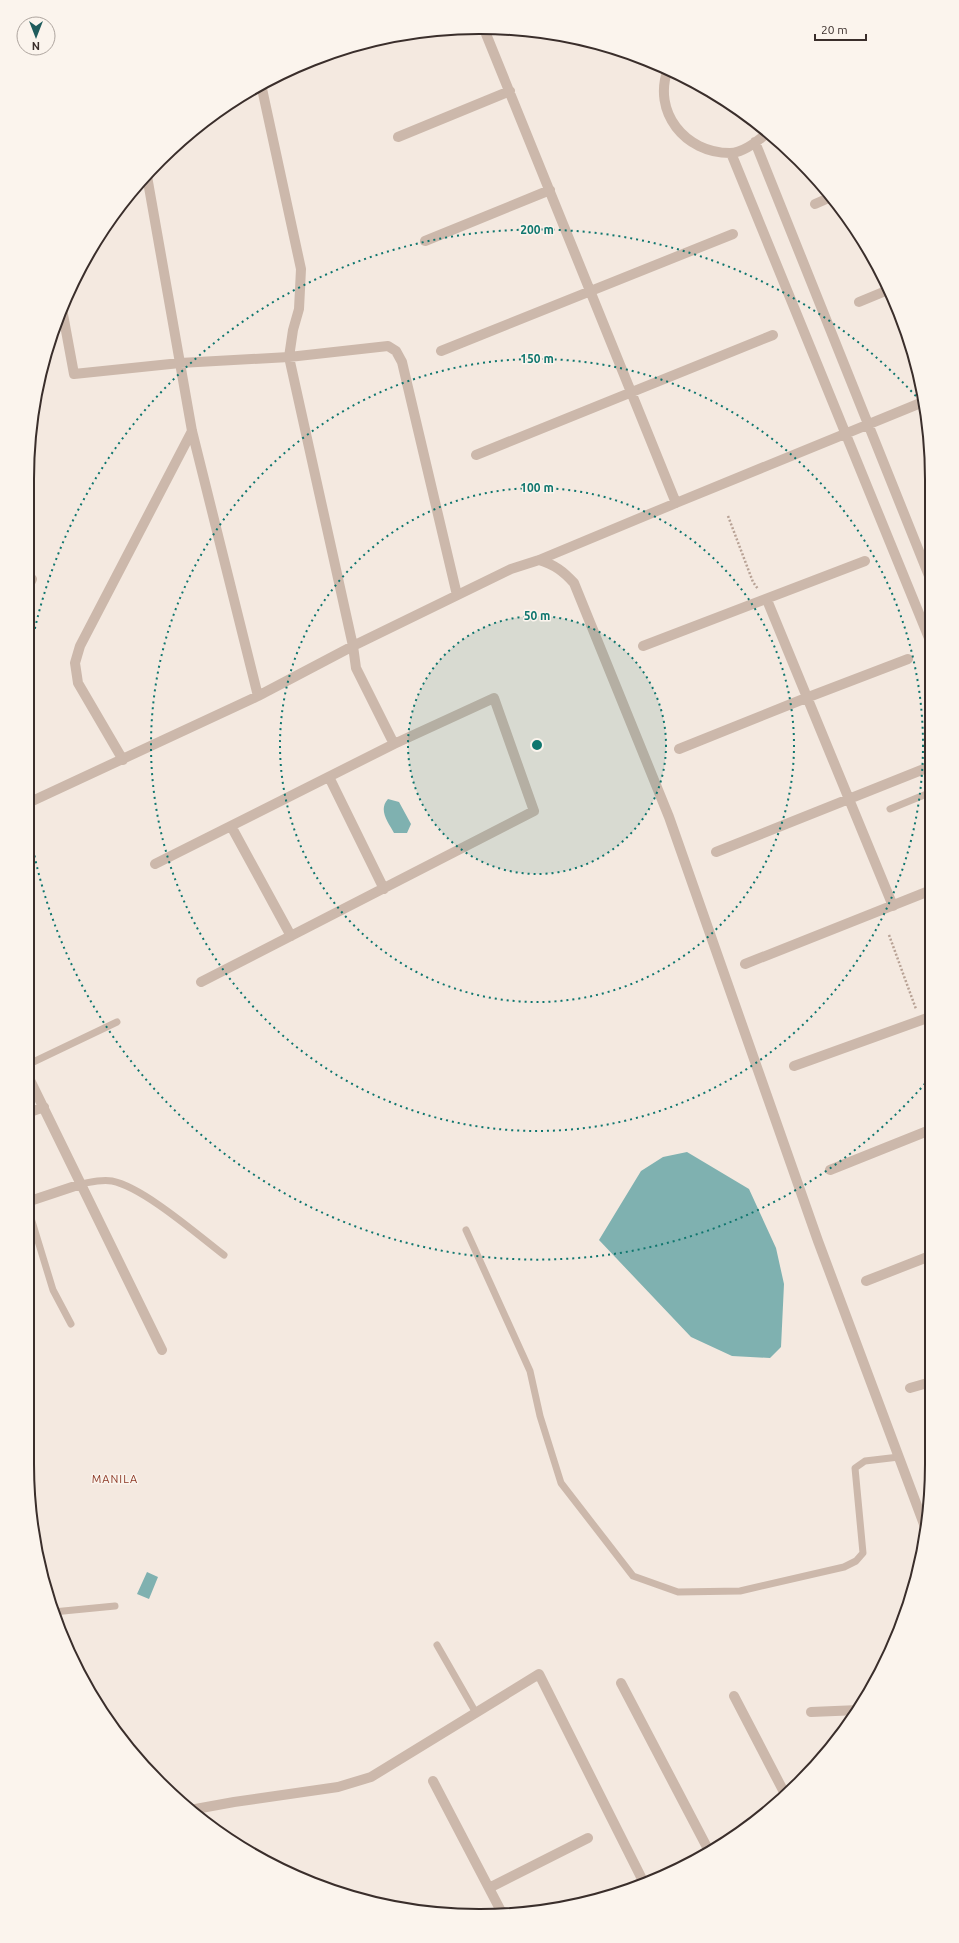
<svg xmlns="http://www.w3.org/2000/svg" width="959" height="1943" font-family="Ubuntu,sans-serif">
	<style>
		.water { fill: #7fb1b0 }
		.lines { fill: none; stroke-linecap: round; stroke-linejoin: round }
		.path { stroke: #b8a295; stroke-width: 2.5; stroke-dasharray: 2 2; stroke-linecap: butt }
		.service { stroke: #ccb8ab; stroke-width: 7 }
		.minor { stroke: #ccb8ab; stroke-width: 10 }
		.ring { fill: none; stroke: #0f766e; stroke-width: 2; stroke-dasharray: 2 4 }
		.labels { text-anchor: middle; stroke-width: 3; stroke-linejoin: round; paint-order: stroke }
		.neighbourhood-label { font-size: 11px; letter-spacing: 1px; fill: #8a3522; stroke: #fbf4ed }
		.rim { fill: none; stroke: #3a2e2b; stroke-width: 2 }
		.centre { fill: #0f766e; stroke: #fbf4ed; stroke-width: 2 }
		.ring-label { font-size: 12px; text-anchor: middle; font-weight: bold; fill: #0f766e; stroke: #fbf4ed; stroke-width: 3; stroke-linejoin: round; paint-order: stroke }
	</style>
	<rect width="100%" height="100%" fill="#f4e9e0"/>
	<!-- water -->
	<path class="water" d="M 388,799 L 399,802 L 411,824 L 407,833 L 394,833 C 388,822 378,810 388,799 Z
		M 687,1152 L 749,1189 L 776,1248 L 784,1284 L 781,1347 L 770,1358 L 732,1356 L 691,1337 L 599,1240 L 641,1171 L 663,1157 Z
		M 147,1572 L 158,1577 L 149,1599 L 137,1594 Z"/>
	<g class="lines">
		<!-- path -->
		<path class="path" d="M 728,516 L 753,582 L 758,589
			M 889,935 L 916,1009"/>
		<!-- service -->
		<path class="service" d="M 890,809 L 929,793
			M 27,1065 L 117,1022
			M 81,1184 C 92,1182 101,1179 112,1181 C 143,1187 198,1235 224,1255
			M 27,1205 L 53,1290 L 71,1324
			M 466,1230 L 530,1371 L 540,1416 L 561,1483 L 633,1576 L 678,1592 L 740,1591 L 844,1567 L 856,1561 L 863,1553 L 855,1468 L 865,1461 L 899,1457
			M 53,1612 L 115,1606
			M 437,1645 L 476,1713"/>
		<!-- minor -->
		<path class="minor" d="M 484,29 L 676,503
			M 668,69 C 652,112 685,153 730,153 C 742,153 758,141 767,133
			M 261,84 L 301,269 L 299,309 L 293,330 L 289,357 L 353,646 L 356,668 L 394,744
			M 398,137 L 510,91
			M 755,142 L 929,576
			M 731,153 L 929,638
			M 147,176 L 192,431 L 258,696
			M 815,204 L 831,197
			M 425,241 L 550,190
			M 859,302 L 888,290
			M 62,309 L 74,374 L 180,363 L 289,357 L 388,346 L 396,351 L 402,362 L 457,595
			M 441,351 L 733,234
			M 476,455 L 773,335
			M 539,560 C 555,565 563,571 574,583 L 669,817 L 818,1241 L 925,1527
			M 28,587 L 32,579
			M 767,600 L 893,906
			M 643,646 L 865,561
			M 679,749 L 806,698 L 908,659
			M 123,760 L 78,683 L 75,663 L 80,646 L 192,431
			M 329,777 L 384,889
			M 28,803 L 258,696 L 353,646 L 511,569 L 539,560 L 676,503 L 923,402
			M 231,826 L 291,936
			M 716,852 L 929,767
			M 155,864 L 394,744 L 494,698 L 534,811 L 201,982
			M 745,964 L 929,891
			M 794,1066 L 930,1017
			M 27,1074 L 162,1350
			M 27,1113 L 44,1107
			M 830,1170 L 930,1130
			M 27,1202 L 81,1184
			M 866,1281 L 930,1256
			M 910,1388 L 931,1382
			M 621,1683 L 709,1851
			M 734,1696 L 786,1796
			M 811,1712 L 859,1710
			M 433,1781 L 502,1913
			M 190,1810 L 234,1802 L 338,1787 L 371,1777 L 539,1674 L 644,1883
			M 489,1888 L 588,1838"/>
	</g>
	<!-- distance rings -->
	<circle cx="537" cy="745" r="129" fill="#0f766e" fill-opacity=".12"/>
	<g class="ring">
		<circle cx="537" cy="745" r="129"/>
		<circle cx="537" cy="745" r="257"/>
		<circle cx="537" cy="745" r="386"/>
		<path d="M929 1079A515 515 0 0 1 28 821M28 664A515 515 0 0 1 923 404"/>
	</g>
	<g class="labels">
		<!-- neighbourhood labels -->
		<g class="neighbourhood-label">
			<text x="115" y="1483">MANILA</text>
		</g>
	</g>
	<!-- crop -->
	<path d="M0 0H959V1943H0ZM479 34H480A445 445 0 0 1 925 479V1464A445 445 0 0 1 480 1909H479A445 445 0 0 1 34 1464V479A445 445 0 0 1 479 34Z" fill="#fbf4ed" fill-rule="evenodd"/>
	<path class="rim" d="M479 34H480A445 445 0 0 1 925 479V1464A445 445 0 0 1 480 1909H479A445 445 0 0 1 34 1464V479A445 445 0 0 1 479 34Z"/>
	<circle cx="537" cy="745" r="6" class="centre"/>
	<g class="ring-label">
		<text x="537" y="234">200 m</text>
		<text x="537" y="363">150 m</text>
		<text x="537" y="492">100 m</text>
		<text x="537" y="620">50 m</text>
	</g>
	<!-- north arrow -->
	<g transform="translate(36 36) rotate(180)"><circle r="19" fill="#fbf4ed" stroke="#aea59f"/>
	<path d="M0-3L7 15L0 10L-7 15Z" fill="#1f5c5d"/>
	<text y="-6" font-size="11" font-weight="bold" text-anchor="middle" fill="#3a2e2b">N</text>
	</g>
	<!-- scale -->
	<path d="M815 34v6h51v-6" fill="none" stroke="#3a2e2b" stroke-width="2"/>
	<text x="821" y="34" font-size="12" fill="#3a2e2b" stroke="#fbf4ed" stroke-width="3" paint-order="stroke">20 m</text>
</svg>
